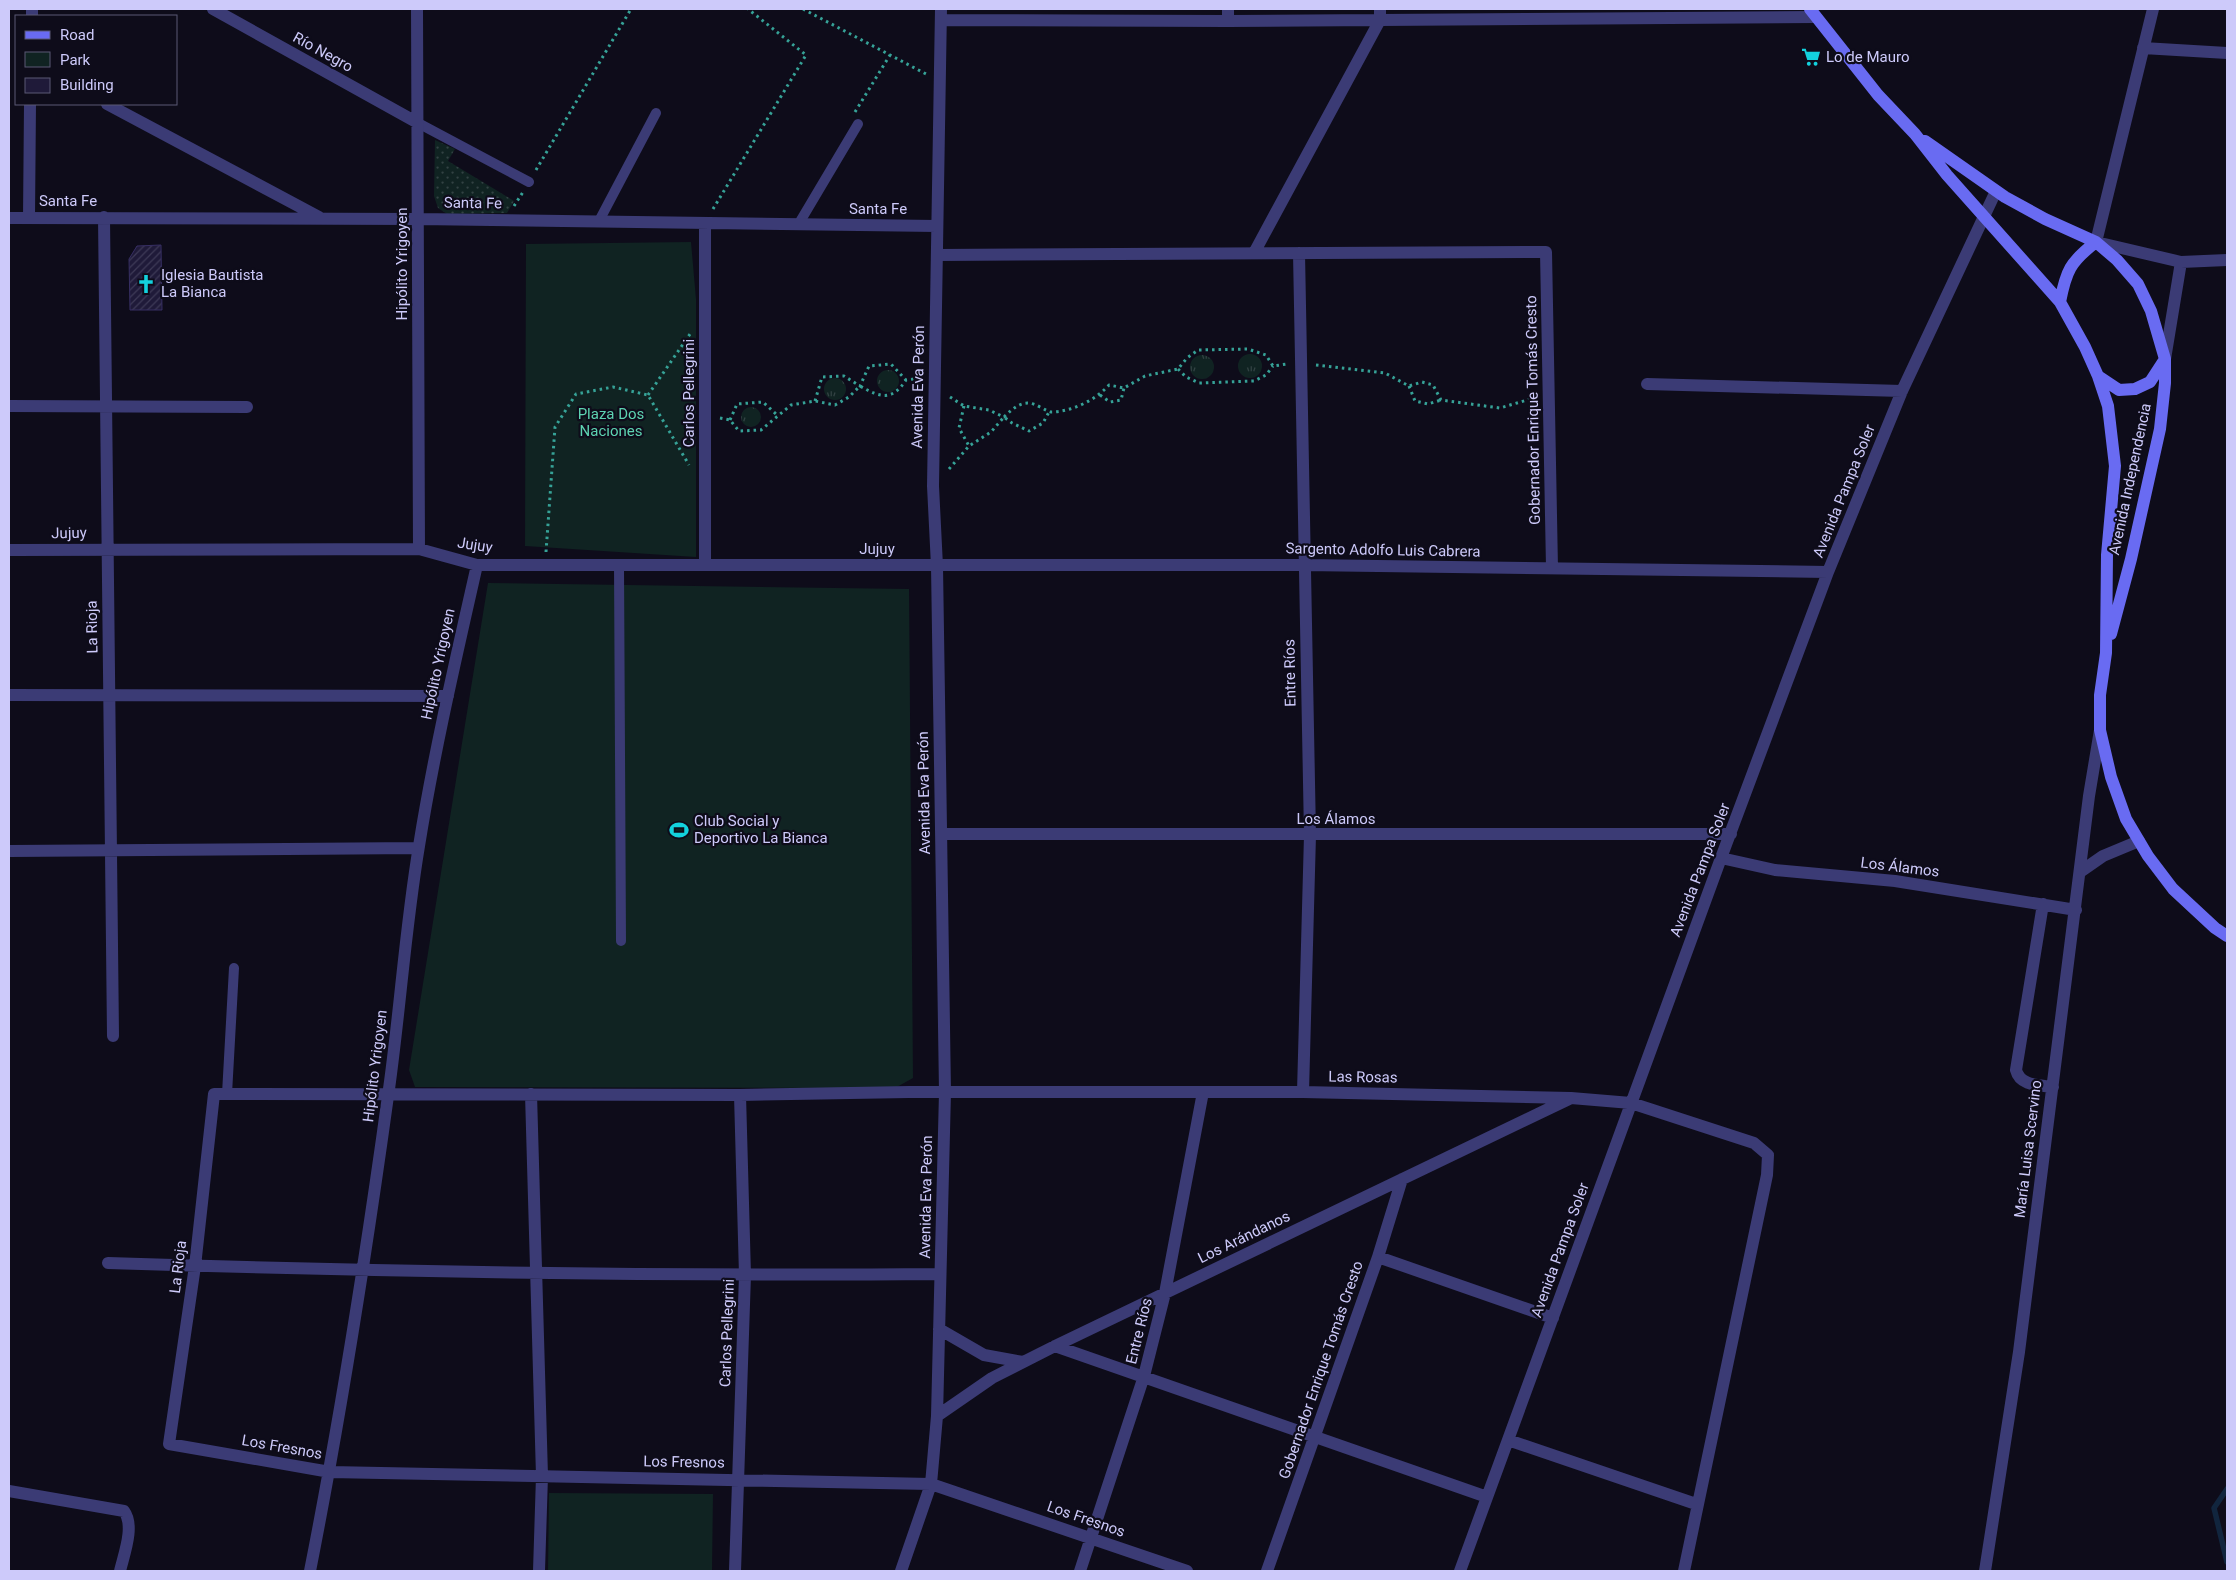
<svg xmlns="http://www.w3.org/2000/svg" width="2236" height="1580" font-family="Roboto,sans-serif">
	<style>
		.grass { fill: url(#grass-tufts) }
		.park { fill: #102322 }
		.garden { fill: url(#garden-dots) }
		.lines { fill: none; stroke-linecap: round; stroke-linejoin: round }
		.stream { stroke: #11253e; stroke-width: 5.5 }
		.building { fill: url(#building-hatch); stroke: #362e63 }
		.path { stroke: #36a297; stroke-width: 3; stroke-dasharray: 2.5 4; stroke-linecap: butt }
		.lane { stroke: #3b3b75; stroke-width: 10 }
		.street { stroke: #3b3b75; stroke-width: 12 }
		.secondary { stroke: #696bf2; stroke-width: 12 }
		.labels { text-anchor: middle; stroke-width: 4.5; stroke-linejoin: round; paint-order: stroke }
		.street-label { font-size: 15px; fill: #cdcafa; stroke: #0e0c1a }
		.poi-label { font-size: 15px; fill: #cdcafa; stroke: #0e0c1a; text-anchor: start }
		.park-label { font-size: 15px; fill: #5dd3b1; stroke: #0e0c1a }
	</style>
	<defs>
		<pattern id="grass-tufts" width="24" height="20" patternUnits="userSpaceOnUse" patternTransform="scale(1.25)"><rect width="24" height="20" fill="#102322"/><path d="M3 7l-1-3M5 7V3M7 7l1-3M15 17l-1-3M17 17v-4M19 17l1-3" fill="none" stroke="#324243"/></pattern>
		<pattern id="garden-dots" width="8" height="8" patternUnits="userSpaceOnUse" patternTransform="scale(1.25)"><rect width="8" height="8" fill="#102322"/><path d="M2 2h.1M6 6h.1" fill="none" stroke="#324243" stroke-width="1.8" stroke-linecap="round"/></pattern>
		<pattern id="building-hatch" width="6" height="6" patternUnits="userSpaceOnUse" patternTransform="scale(1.25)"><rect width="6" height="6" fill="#1f1a39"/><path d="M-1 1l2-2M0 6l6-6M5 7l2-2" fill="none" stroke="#3e3a57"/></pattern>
	</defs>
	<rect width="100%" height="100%" fill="#0e0c1a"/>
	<!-- grass -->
	<path class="grass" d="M1238 366a12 12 0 1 1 24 0a12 12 0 1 1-24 0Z
		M1190 367a12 12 0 1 1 24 0a12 12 0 1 1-24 0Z
		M877 381a11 11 0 1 1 22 0a11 11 0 1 1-22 0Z
		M824 389a11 11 0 1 1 22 0a11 11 0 1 1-22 0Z
		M741 417a10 10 0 1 1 20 0a10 10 0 1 1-20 0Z"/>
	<!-- park -->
	<path class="park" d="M 691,242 L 696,299 L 696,557 L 525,546 L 526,244 Z
		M 488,583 L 909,589 L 913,1078 L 895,1088 L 415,1087 L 409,1070 Z
		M 549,1493 L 713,1494 L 712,1571 L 548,1571 Z"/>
	<!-- garden -->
	<path class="garden" d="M 435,140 L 455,149 L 448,161 L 514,201 L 507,213 L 447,214 L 438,208 L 434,196 Z"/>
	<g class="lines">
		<!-- stream -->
		<path class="stream" d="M 2227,1489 L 2214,1508 L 2227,1562"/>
	</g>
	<!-- building -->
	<path class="building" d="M 161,245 L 162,310 L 130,310 L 129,259 L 137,246 Z"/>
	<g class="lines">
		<!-- path -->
		<path class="path" d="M 803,9 L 926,74
			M 855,112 L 890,55
			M 536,170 L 631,9
			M 514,206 L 523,192
			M 713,209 L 806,55 L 748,9
			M 1316,365 L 1385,373 L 1409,386 L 1422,382 L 1433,385 L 1441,400 L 1500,408 L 1534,398
			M 1178,369 L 1186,377 L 1199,383 L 1254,381 L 1266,375 L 1273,366
			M 1409,386 L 1415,401 L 1428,404 L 1441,400
			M 648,395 L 690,334
			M 1100,395 L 1110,402 L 1121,400 L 1124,388
			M 950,397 L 964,406 L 989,410 L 1004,417 C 1015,406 1025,398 1040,407 C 1044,409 1047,411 1051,412 C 1071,412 1096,400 1109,385 L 1124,388 L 1145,376 L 1178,369 L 1187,358 L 1198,350 L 1248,349 L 1266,355 L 1273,366 L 1287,364
			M 815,401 L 822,377 L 844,376 L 860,386 L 869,366 L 891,364 L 906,380
			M 964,406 L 959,428 L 969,446
			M 720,418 L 730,420 L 739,431 L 761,430 L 791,405 L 815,401 L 835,405 L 849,397 L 860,386 C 881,398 892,401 906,380 L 922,378
			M 730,420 L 737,404 L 763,402 L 777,415
			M 949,469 L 969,446 L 991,432 L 1004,417 L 1012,423 L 1029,431 L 1043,423 L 1049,412
			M 546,552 L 555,427 L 576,394 L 613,387 L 648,395 L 689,465"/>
		<!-- lane -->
		<path class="lane" d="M 418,123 L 529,182
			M 599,221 L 656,113
			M 798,225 L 858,124
			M 619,565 L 621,941
			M 227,1094 L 234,968"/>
		<!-- street -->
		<path class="street" d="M 213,9 L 418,123
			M 417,9 L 419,549
			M 1228,9 L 1228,21
			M 2153,9 L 2096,242 L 2181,262 L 2165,359
			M 32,16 L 32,9
			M 941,20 L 1228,21 L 1816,17
			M 2143,48 L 2227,53
			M 107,104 L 319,217
			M 29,217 L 30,104
			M 104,217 L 113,1036
			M 9,218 L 419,219 L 937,226
			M 1254,253 L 1380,20 L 1380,9
			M 1299,253 L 1310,835 L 1303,1092
			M 937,255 L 1546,252 L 1552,568
			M 2181,262 L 2227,260
			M 1647,384 L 1902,391
			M 9,406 L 247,407
			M 9,550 L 419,549 L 477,565 L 1304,565 L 1828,572
			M 705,564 L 705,223
			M 9,695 L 448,696
			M 941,834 L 1731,834
			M 9,851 L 418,848
			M 1721,858 L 1775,870 L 1895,881 L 2076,910
			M 2080,872 L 2103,856 L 2139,841
			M 2043,904 L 2016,1070 C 2020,1086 2039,1085 2053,1087
			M 531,1094 L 542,1476 L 539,1571
			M 1378,1257 L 1553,1318
			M 108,1263 C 386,1272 663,1276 940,1274
			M 939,1329 L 984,1355 L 1023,1362
			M 1055,1346 L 1487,1497
			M 937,1416 L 992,1378 L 1055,1346 L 1569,1099
			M 1508,1440 L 1696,1504
			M 9,1491 L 124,1511 C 135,1526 124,1554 120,1571
			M 310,1571 C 341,1414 366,1255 388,1096 C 400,1013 405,929 419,846 C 434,752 456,658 477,565
			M 735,1571 L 745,1275 L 740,1095
			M 901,1571 L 931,1484 L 937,1416 L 945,1092 L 937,566 L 933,486 L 941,9
			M 1080,1571 L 1144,1376 L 1165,1293 L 1203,1092
			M 1187,1571 L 931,1484 L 330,1472 L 169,1444 L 195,1266 L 214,1094 L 740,1095 L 909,1092 L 1303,1092 L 1571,1098 L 1631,1103 L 1754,1143 L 1768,1155 L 1767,1175 L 1684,1571
			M 1267,1571 L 1378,1257 L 1402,1179
			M 1460,1571 L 1721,858 L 1828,572 L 1902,391 L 1996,191
			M 1985,1571 L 2019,1352 L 2089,796 L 2100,730"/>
		<!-- secondary -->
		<path class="secondary" d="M 1810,9 L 1878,95 L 1915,134 L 1947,175 L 2060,302 L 2085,347 L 2098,376 L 2108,406 L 2115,466 L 2107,555 L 2106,653 L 2100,695 L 2100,730 L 2111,777 L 2126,819 L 2148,856 L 2173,889 L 2215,928 L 2227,936
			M 1925,141 L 2005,197 L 2045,219 L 2096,242 L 2117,260 L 2138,284 L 2151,311 L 2165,359 L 2165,383 L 2160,429 L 2131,559 L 2111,634
			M 2060,302 C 2066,271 2070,262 2096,242
			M 2098,376 L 2119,390 L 2135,389 L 2150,382 L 2165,359"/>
	</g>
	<!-- icons -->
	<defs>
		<g id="supermarket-bare" transform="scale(1.5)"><path d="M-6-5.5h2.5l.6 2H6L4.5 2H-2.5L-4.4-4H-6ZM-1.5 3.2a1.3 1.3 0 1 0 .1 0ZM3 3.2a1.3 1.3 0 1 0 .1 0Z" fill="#13d1dd" stroke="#0e0c1a" stroke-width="2.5" paint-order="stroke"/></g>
		<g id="church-bare" transform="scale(1.5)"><path d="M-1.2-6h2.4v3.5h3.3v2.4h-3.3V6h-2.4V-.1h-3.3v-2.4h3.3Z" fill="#13d1dd" stroke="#0e0c1a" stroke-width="2.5" paint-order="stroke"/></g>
		<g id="stadium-bare" transform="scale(1.5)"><path d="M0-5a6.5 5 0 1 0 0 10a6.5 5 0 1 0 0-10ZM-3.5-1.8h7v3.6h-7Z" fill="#13d1dd" stroke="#0e0c1a" stroke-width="2.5" paint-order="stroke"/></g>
	</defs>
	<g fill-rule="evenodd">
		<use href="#supermarket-bare" x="1811" y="57"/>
		<use href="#church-bare" x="146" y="284"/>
		<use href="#stadium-bare" x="679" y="830"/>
	</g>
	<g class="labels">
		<!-- street labels -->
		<g class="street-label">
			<text transform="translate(323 52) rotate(29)" y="5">Río Negro</text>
			<text x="68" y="206">Santa Fe</text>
			<text transform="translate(473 203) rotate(1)" y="5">Santa Fe</text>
			<text x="878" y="214">Santa Fe</text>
			<text transform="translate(402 264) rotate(-90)" y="5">Hipólito Yrigoyen</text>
			<text transform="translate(918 387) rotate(-89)" y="5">Avenida Eva Perón</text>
			<text transform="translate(689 393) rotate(-90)" y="5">Carlos Pellegrini</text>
			<text transform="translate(1533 410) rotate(-91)" y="5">Gobernador Enrique Tomás Cresto</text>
			<text transform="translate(2130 479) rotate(-78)" y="5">Avenida Independencia</text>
			<text transform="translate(1844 491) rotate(-68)" y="5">Avenida Pampa Soler</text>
			<text transform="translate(69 533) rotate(-1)" y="5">Jujuy</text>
			<text transform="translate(475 545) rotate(9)" y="5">Jujuy</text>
			<text x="877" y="554">Jujuy</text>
			<text transform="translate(1383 550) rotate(1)" y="5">Sargento Adolfo Luis Cabrera</text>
			<text transform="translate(92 627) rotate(-91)" y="5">La Rioja</text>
			<text transform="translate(438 664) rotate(-78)" y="5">Hipólito Yrigoyen</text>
			<text transform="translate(1290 673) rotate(-91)" y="5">Entre Ríos</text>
			<text transform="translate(924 793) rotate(-91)" y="5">Avenida Eva Perón</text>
			<text x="1336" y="824">Los Álamos</text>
			<text transform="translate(1900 867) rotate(7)" y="5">Los Álamos</text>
			<text transform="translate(1700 870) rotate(-69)" y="5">Avenida Pampa Soler</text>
			<text transform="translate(375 1066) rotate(-83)" y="5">Hipólito Yrigoyen</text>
			<text transform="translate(1363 1077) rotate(1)" y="5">Las Rosas</text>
			<text transform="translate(2028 1149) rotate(-83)" y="5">María Luisa Scervino</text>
			<text transform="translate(926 1197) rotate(-89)" y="5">Avenida Eva Perón</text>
			<text transform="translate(1244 1237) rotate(-26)" y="5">Los Arándanos</text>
			<text transform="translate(1560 1250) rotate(-70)" y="5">Avenida Pampa Soler</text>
			<text transform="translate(178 1267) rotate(-83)" y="5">La Rioja</text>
			<text transform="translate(1139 1331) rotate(-76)" y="5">Entre Ríos</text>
			<text transform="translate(727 1333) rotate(-88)" y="5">Carlos Pellegrini</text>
			<text transform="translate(1321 1370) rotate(-71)" y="5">Gobernador Enrique Tomás Cresto</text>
			<text transform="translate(282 1447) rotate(10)" y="5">Los Fresnos</text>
			<text transform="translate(684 1462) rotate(1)" y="5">Los Fresnos</text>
			<text transform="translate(1086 1519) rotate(19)" y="5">Los Fresnos</text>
		</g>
		<!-- poi labels -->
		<g class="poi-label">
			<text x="1826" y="62">Lo de Mauro</text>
			<text x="161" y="280">Iglesia Bautista<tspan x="161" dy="17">La Bianca</tspan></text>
			<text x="694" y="826">Club Social y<tspan x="694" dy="17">Deportivo La Bianca</tspan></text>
		</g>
		<!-- park labels -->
		<g class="park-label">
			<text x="611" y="419">Plaza Dos<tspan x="611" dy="17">Naciones</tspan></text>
		</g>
	</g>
	<!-- border -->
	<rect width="2236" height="1580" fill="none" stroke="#cdcafa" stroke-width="20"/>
	<!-- legend -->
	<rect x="15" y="15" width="162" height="90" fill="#0e0c1a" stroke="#5a5874"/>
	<rect x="25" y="31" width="25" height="8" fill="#696bf2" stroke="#5a5874"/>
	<text x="60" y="40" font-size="15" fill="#cdcafa">Road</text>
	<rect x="25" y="52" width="25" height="15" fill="#102322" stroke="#5a5874"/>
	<text x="60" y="65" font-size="15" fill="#cdcafa">Park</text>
	<rect x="25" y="78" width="25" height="15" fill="#1f1a39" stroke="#5a5874"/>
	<text x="60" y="90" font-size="15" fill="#cdcafa">Building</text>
</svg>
